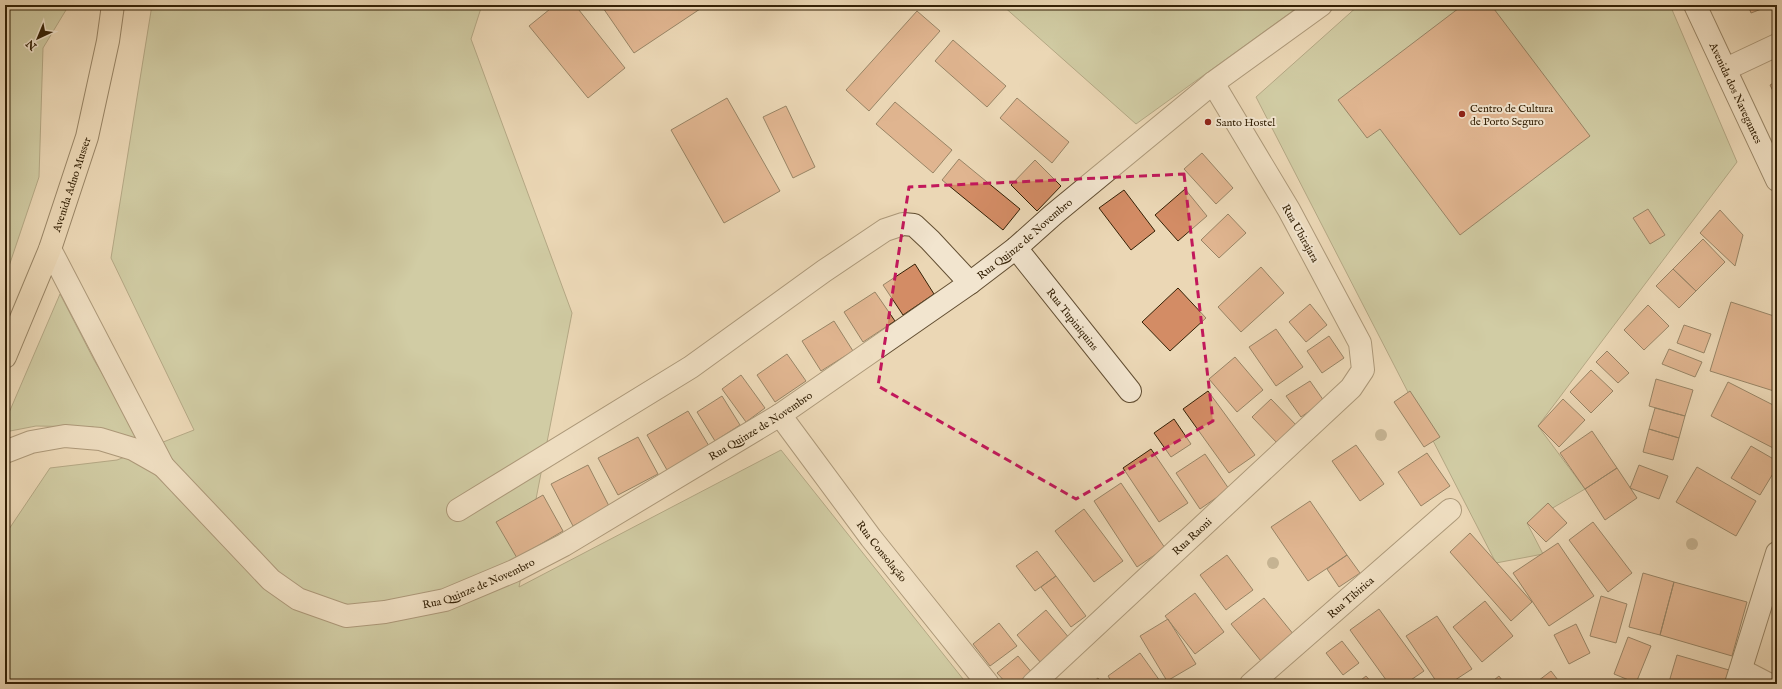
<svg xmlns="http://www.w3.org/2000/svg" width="1782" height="689" font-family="'IM FELL English',serif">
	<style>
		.green { fill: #b2bf91; stroke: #73704c }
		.building { fill: #d38c65; stroke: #342106 }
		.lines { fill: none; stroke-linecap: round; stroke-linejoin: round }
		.minor-casing { stroke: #624e32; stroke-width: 24 }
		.secondary-casing { stroke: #342106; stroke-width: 24 }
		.primary-casing { stroke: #342106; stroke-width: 24 }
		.minor { stroke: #f2e5cf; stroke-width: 22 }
		.secondary { stroke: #f2e5cf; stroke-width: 22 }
		.primary { stroke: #ebd7b5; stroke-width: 22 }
		.tree { fill: #988868 }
		.marked { fill: none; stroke: #c2185b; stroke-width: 3; stroke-dasharray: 8 5; stroke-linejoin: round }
		.poi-dot { fill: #8f2418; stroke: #f2e5cf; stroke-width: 1.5 }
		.labels { text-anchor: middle; stroke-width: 4; stroke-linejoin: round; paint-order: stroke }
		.street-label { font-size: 11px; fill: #342106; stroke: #f2e5cf }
		.poi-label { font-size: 11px; fill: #342106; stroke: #f2e5cf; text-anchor: start }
	</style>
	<rect width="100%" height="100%" fill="#ebd7b5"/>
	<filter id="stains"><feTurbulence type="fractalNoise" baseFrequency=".005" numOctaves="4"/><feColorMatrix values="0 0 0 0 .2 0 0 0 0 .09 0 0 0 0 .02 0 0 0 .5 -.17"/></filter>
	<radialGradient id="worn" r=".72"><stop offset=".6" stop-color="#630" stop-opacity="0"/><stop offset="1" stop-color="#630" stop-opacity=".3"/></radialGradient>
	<!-- green -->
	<path class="green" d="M 5,5 L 69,5 L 43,48 L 39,177 L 5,278 Z
		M 152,5 L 482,5 L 471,39 L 572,313 L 519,587 L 781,450 L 967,684 L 5,684 L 5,535 L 50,468 L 117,460 L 194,430 L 111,258 Z
		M 1002,5 L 1301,5 L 1136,124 Z
		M 1359,5 L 1670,5 L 1737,162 L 1538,426 L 1585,489 L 1527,523 L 1543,554 L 1496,563 L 1256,97 Z
		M 60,294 L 94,360 L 144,444 L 93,427 L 36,426 L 5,432 L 5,422 Z"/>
	<!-- building -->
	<path class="building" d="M 555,5 L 575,5 L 625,68 L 588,98 L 529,26 Z
		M 601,5 L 706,5 L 634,53 Z
		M 1463,5 L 1491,5 L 1590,136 L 1460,235 L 1380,129 L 1367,138 L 1338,100 Z
		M 1748,5 L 1772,5 L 1751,13 Z
		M 917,11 L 940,31 L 869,111 L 846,90 Z
		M 953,40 L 1006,86 L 987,107 L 935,61 Z
		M 1777,81 L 1777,99 L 1770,85 Z
		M 727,98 L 780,191 L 724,223 L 671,130 Z
		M 1017,98 L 1069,142 L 1052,163 L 1000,118 Z
		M 895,102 L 952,150 L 933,173 L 876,124 Z
		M 786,106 L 815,167 L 793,178 L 763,117 Z
		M 1202,153 L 1233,188 L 1216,204 L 1184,169 Z
		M 959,159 L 1020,209 L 1003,230 L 942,180 Z
		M 1035,160 L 1061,186 L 1037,211 L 1011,185 Z
		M 1185,189 L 1207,216 L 1178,241 L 1155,215 Z
		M 1124,190 L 1155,231 L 1131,250 L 1099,208 Z
		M 1648,209 L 1665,235 L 1650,244 L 1633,218 Z
		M 1720,210 L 1743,235 L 1735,266 L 1700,233 Z
		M 1228,214 L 1246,233 L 1219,258 L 1201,240 Z
		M 1703,239 L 1725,262 L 1696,291 L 1673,269 Z
		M 915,264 L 934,294 L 903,315 L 883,285 Z
		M 1261,267 L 1284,293 L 1241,332 L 1218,307 Z
		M 1673,269 L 1696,291 L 1679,308 L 1656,286 Z
		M 1178,288 L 1206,318 L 1170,351 L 1142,322 Z
		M 875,292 L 895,321 L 863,342 L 844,312 Z
		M 1731,302 L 1777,317 L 1777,392 L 1710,371 Z
		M 1310,304 L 1327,325 L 1306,342 L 1289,322 Z
		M 1648,305 L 1669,326 L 1644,350 L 1624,330 Z
		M 834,321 L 853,351 L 821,371 L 802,341 Z
		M 1684,325 L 1711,334 L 1704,353 L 1677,343 Z
		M 1276,329 L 1303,367 L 1276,386 L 1249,347 Z
		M 1329,336 L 1344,358 L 1322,373 L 1307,351 Z
		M 1669,349 L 1702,362 L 1695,377 L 1662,364 Z
		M 1607,351 L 1629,373 L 1618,383 L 1596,362 Z
		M 787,354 L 806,381 L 775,402 L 757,375 Z
		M 1235,357 L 1263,390 L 1237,412 L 1209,379 Z
		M 1591,370 L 1613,391 L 1591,413 L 1570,392 Z
		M 741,375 L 765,408 L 746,422 L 722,389 Z
		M 1656,379 L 1693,390 L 1685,416 L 1649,406 Z
		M 1310,381 L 1324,401 L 1301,417 L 1286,396 Z
		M 1728,382 L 1777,407 L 1777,450 L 1711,416 Z
		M 1208,391 L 1255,455 L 1229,473 L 1183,409 Z
		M 1410,391 L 1440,437 L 1424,447 L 1394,402 Z
		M 722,396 L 740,425 L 715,441 L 697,412 Z
		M 1271,399 L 1298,427 L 1279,445 L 1252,417 Z
		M 1563,399 L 1585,420 L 1559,447 L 1538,426 Z
		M 1655,408 L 1685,416 L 1679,438 L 1649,429 Z
		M 688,411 L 709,446 L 667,470 L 647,435 Z
		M 1174,419 L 1191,444 L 1171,457 L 1154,433 Z
		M 1649,429 L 1679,438 L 1673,460 L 1643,452 Z
		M 1592,431 L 1617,468 L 1585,489 L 1560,453 Z
		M 638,437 L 658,474 L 618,495 L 598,458 Z
		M 1356,445 L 1384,484 L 1360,501 L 1332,461 Z
		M 1751,446 L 1777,461 L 1777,467 L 1760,495 L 1731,478 Z
		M 1151,449 L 1188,503 L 1159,522 L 1123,468 Z
		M 1427,453 L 1450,486 L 1421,506 L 1398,472 Z
		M 1205,454 L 1229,489 L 1200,509 L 1176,473 Z
		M 588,465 L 609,506 L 573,526 L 551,484 Z
		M 1639,465 L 1668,476 L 1659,499 L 1630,488 Z
		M 1697,467 L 1756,501 L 1736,536 L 1676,502 Z
		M 1617,468 L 1637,498 L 1605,520 L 1585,489 Z
		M 1121,483 L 1165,548 L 1137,567 L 1094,501 Z
		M 543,495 L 563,531 L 517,558 L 496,522 Z
		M 1310,501 L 1347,555 L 1308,581 L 1271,527 Z
		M 1548,503 L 1567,523 L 1546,542 L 1527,523 Z
		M 1084,509 L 1123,561 L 1094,582 L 1055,531 Z
		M 1593,522 L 1632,573 L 1608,592 L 1569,540 Z
		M 1470,533 L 1532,602 L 1511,621 L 1450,552 Z
		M 1558,543 L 1594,596 L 1549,626 L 1513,573 Z
		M 1037,551 L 1056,576 L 1035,591 L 1016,566 Z
		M 1227,555 L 1253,590 L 1226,610 L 1200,575 Z
		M 1347,555 L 1360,573 L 1339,587 L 1327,569 Z
		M 1643,573 L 1674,582 L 1660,635 L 1629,627 Z
		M 1056,576 L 1086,616 L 1071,627 L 1041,587 Z
		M 1674,582 L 1747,602 L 1732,656 L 1660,635 Z
		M 1195,593 L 1224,632 L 1195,654 L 1165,616 Z
		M 1601,596 L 1627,604 L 1616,643 L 1590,636 Z
		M 1264,598 L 1294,635 L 1261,661 L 1231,624 Z
		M 1485,601 L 1513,636 L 1482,662 L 1453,627 Z
		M 1379,609 L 1424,671 L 1405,684 L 1389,684 L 1350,630 Z
		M 1046,610 L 1070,639 L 1041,663 L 1017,635 Z
		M 1437,616 L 1472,669 L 1449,684 L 1438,684 L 1406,636 Z
		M 1168,619 L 1196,664 L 1167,681 L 1140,636 Z
		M 999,623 L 1017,646 L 990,666 L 973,644 Z
		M 1576,624 L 1590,653 L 1569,664 L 1554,635 Z
		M 1628,637 L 1651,646 L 1636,683 L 1614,674 Z
		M 1342,641 L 1359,663 L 1343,675 L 1326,653 Z
		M 1140,653 L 1160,681 L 1157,684 L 1113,684 L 1108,676 Z
		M 1677,655 L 1729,670 L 1724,684 L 1675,684 L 1669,682 Z
		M 1018,656 L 1033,674 L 1021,684 L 1007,684 L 997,673 Z
		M 1551,671 L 1561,684 L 1534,684 Z
		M 1366,676 L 1373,684 L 1356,684 Z
		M 1499,676 L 1505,684 L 1489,684 Z
		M 1098,678 L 1103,684 L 1090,684 Z"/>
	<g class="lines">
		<!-- minor casing -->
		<g class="minor-casing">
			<g id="minor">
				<path d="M 1726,69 L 1777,45"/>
				<path id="s1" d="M 1016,248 L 1130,391"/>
				<path id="s2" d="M 50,249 L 163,466 L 271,580 L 298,599 L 346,616 L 385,612 L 445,600 L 514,571 L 564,545 L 780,415 L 970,283 L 1016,248 L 1054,214 L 1213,83 L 1321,5"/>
				<path id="s3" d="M 780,415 L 871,538 L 988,684"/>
				<path d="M 5,452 L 31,442 L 65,436 L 100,439 L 133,449 L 163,466"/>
				<path d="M 458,510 L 691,367 L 824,271 L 885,230 L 903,224 L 914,225 L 930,240 L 970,283"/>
				<path d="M 1741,670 L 1768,684"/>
				<path id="s4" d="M 1033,684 L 1351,388 L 1363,370 L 1360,343 L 1289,210 L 1213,83"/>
				<path id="s5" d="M 1251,684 L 1450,510"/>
			</g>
		</g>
		<!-- secondary casing -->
		<g class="secondary-casing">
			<g id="secondary">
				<path id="s6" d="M 1695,5 L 1777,180"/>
				<path d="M 1736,684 L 1777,553"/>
			</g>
		</g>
		<!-- primary casing -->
		<g class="primary-casing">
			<g id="primary">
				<path id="s7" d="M 5,357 L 50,249 L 87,137 L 108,41 L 113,5"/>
			</g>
		</g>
		<!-- minor -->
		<use href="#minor" class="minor"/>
		<!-- secondary -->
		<use href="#secondary" class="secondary"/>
		<!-- primary -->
		<use href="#primary" class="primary"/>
	</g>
	<!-- trees -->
	<g class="tree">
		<circle cx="1381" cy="435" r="6"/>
		<circle cx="1692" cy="544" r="6"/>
		<circle cx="1273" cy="563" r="6"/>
	</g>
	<!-- marked area -->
	<path d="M0 0H1782V689H0ZM 1184,174 L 1213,421 L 1076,499 L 878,386 L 909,187 Z" fill="#ebd7b5" fill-opacity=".55" fill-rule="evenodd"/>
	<path class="marked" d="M 1184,174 L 1213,421 L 1076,499 L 878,386 L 909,187 Z"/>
	<!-- markers -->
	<g class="poi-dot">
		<circle cx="1462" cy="114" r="4"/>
		<circle cx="1208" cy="122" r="4"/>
	</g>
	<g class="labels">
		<!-- street labels -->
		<g class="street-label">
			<text dy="4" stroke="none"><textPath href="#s6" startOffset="97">Avenida dos Navegantes</textPath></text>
			<text dy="4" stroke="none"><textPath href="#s7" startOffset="185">Avenida Adno Musser</textPath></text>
			<text transform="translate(1301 233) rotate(61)" y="4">Rua Ubirajara</text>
			<text dy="4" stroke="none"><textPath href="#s2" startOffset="1271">Rua Quinze de Novembro</textPath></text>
			<text dy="4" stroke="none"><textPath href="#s1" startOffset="91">Rua Tupiniquins</textPath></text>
			<text dy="4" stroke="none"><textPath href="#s2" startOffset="947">Rua Quinze de Novembro</textPath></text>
			<text dy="4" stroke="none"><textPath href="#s4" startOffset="217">Rua Raoni</textPath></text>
			<text dy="4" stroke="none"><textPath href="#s3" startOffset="170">Rua Consolação</textPath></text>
			<text dy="4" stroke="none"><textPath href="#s2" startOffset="623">Rua Quinze de Novembro</textPath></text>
			<text dy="4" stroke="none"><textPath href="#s5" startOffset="132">Rua Tibirica</textPath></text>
		</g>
		<!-- poi labels -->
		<g class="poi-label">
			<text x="1470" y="112">Centro de Cultura<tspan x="1470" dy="13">de Porto Seguro</tspan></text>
			<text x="1216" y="126">Santo Hostel</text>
		</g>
	</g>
	<!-- margin -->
	<rect width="1782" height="689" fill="none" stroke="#ebd7b5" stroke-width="20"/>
	<rect x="6" y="6" width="1770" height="677" fill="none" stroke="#342106" stroke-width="2"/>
	<rect x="10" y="10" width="1762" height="669" fill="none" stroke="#342106"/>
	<!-- north arrow -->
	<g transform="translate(38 38) rotate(224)" stroke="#f2e5cf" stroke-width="3" paint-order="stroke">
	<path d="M0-3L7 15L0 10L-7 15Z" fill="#342106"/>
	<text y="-6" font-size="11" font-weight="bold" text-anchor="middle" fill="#342106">N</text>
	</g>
	<rect width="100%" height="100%" filter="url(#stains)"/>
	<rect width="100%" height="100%" fill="url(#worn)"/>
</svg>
